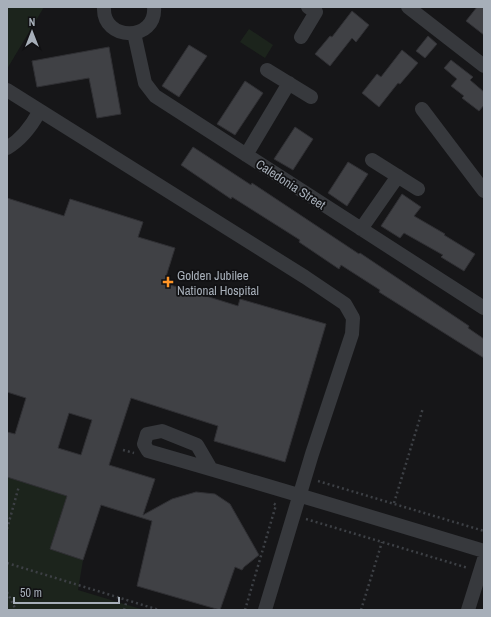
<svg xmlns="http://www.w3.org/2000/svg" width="491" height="617" font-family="'Archivo Narrow',sans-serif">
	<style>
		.green { fill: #1c241c }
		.building { fill: #404145; stroke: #303034; fill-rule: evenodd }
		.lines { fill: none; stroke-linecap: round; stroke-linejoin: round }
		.path { stroke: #3d4045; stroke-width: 2.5; stroke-dasharray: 2 3; stroke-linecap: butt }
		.minor { stroke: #37393d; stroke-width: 14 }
		.poi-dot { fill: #ff9527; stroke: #111113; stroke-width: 1.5 }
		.labels { text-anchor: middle; stroke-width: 3.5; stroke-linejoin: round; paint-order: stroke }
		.street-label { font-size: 13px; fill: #a7afb9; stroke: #111113 }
		.poi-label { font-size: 13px; fill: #a7afb9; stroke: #111113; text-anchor: start }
	</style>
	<rect width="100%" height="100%" fill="#161618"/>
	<!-- green -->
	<path class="green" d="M 7,7 L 44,7 L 7,69 Z
		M 249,29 L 273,45 L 265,58 L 240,42 Z
		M 7,477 L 67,496 L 50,549 L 83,560 L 78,590 L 144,610 L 7,610 Z"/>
	<!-- building -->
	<path class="building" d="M 477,7 L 484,7 L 484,35 L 466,21 Z
		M 352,11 L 369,25 L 356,42 L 352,38 L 330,66 L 315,54 L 330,36 L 332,37 Z
		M 428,36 L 437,44 L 425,58 L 416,51 Z
		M 189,45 L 207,56 L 179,97 L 162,86 Z
		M 109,47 L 121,114 L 97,118 L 89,78 L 37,87 L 32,61 Z
		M 402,50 L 418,63 L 400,84 L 398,83 L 379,107 L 362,93 L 377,74 L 381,77 Z
		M 451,60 L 473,77 L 470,80 L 484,92 L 484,105 L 479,111 L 462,98 L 464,96 L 451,86 L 457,79 L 444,68 Z
		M 245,81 L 263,93 L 235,135 L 217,124 Z
		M 295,127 L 313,139 L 293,170 L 274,159 Z
		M 193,147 L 251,185 L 252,183 L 359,254 L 360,253 L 469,326 L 468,328 L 484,339 L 484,358 L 379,292 L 380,290 L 341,265 L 339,269 L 299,242 L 300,240 L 232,197 L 231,199 L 181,165 Z
		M 348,162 L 368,174 L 347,206 L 328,193 Z
		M 402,194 L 421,207 L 414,216 L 445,234 L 444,235 L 475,254 L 464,271 L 441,257 L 443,255 L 404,233 L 400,238 L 381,226 Z
		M 7,198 L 64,216 L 70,199 L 143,222 L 138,237 L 175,248 L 164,283 L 238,306 L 240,299 L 326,324 L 285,462 L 214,441 L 218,426 L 131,398 L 109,465 L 155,479 L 143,515 L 172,499 L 196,492 L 215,494 L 230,504 L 259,555 L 244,567 L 242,570 L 235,567 L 220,610 L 137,586 L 152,521 L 101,505 L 83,560 L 50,549 L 67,496 L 7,477 L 7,432 L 15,434 L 26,398 L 7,392 ZM 69,413 L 92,420 L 81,455 L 58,448 Z"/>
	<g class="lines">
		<!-- path -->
		<path class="path" d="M 123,450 L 134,453
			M 318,481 L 484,531
			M 394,503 L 423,408
			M 306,519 L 468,568
			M 7,529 L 19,486
			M 7,563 L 159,610
			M 7,592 L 16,610
			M 124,610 L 127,600
			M 245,610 L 276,505 L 273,503
			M 361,610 L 382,542"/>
		<!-- minor -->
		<path class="minor" d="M 104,7 C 102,42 157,42 154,7
			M 408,7 L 484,66
			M 134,33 L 145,83 L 155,96 L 484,308
			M 301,37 L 316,12 L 308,7
			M 267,70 L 311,97
			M 7,90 L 305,277 L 345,304 L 353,318 L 352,334 L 312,454 L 265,610
			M 422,109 L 484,191
			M 7,148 C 22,139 31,127 39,112
			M 246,155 L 289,83
			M 372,160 L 418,189
			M 361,229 L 398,176
			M 211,469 L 197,445 L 162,431 L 147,434 L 144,444 L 148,451 C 260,483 372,517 484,551
			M 468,610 L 484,559"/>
	</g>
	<!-- markers -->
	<path class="poi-dot" d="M166 276h4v4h4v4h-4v4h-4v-4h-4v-4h4z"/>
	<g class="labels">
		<!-- street labels -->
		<g class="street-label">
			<text transform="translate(291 184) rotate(33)" y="5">Caledonia Street</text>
		</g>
		<!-- poi labels -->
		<g class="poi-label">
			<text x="177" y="280">Golden Jubilee<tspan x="177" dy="15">National Hospital</tspan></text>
		</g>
	</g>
	<!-- border -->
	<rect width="491" height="617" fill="none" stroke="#a7afb9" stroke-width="16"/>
	<!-- north arrow -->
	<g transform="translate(32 32)" stroke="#111113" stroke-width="3" paint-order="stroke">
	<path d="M0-3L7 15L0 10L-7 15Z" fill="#a7afb9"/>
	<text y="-6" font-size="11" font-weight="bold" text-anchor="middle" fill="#a7afb9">N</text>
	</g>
	<!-- scale -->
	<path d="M14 597v6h105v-6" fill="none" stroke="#a7afb9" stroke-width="2"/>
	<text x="20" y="597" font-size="12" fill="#a7afb9" stroke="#111113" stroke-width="3" paint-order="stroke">50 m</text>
</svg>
